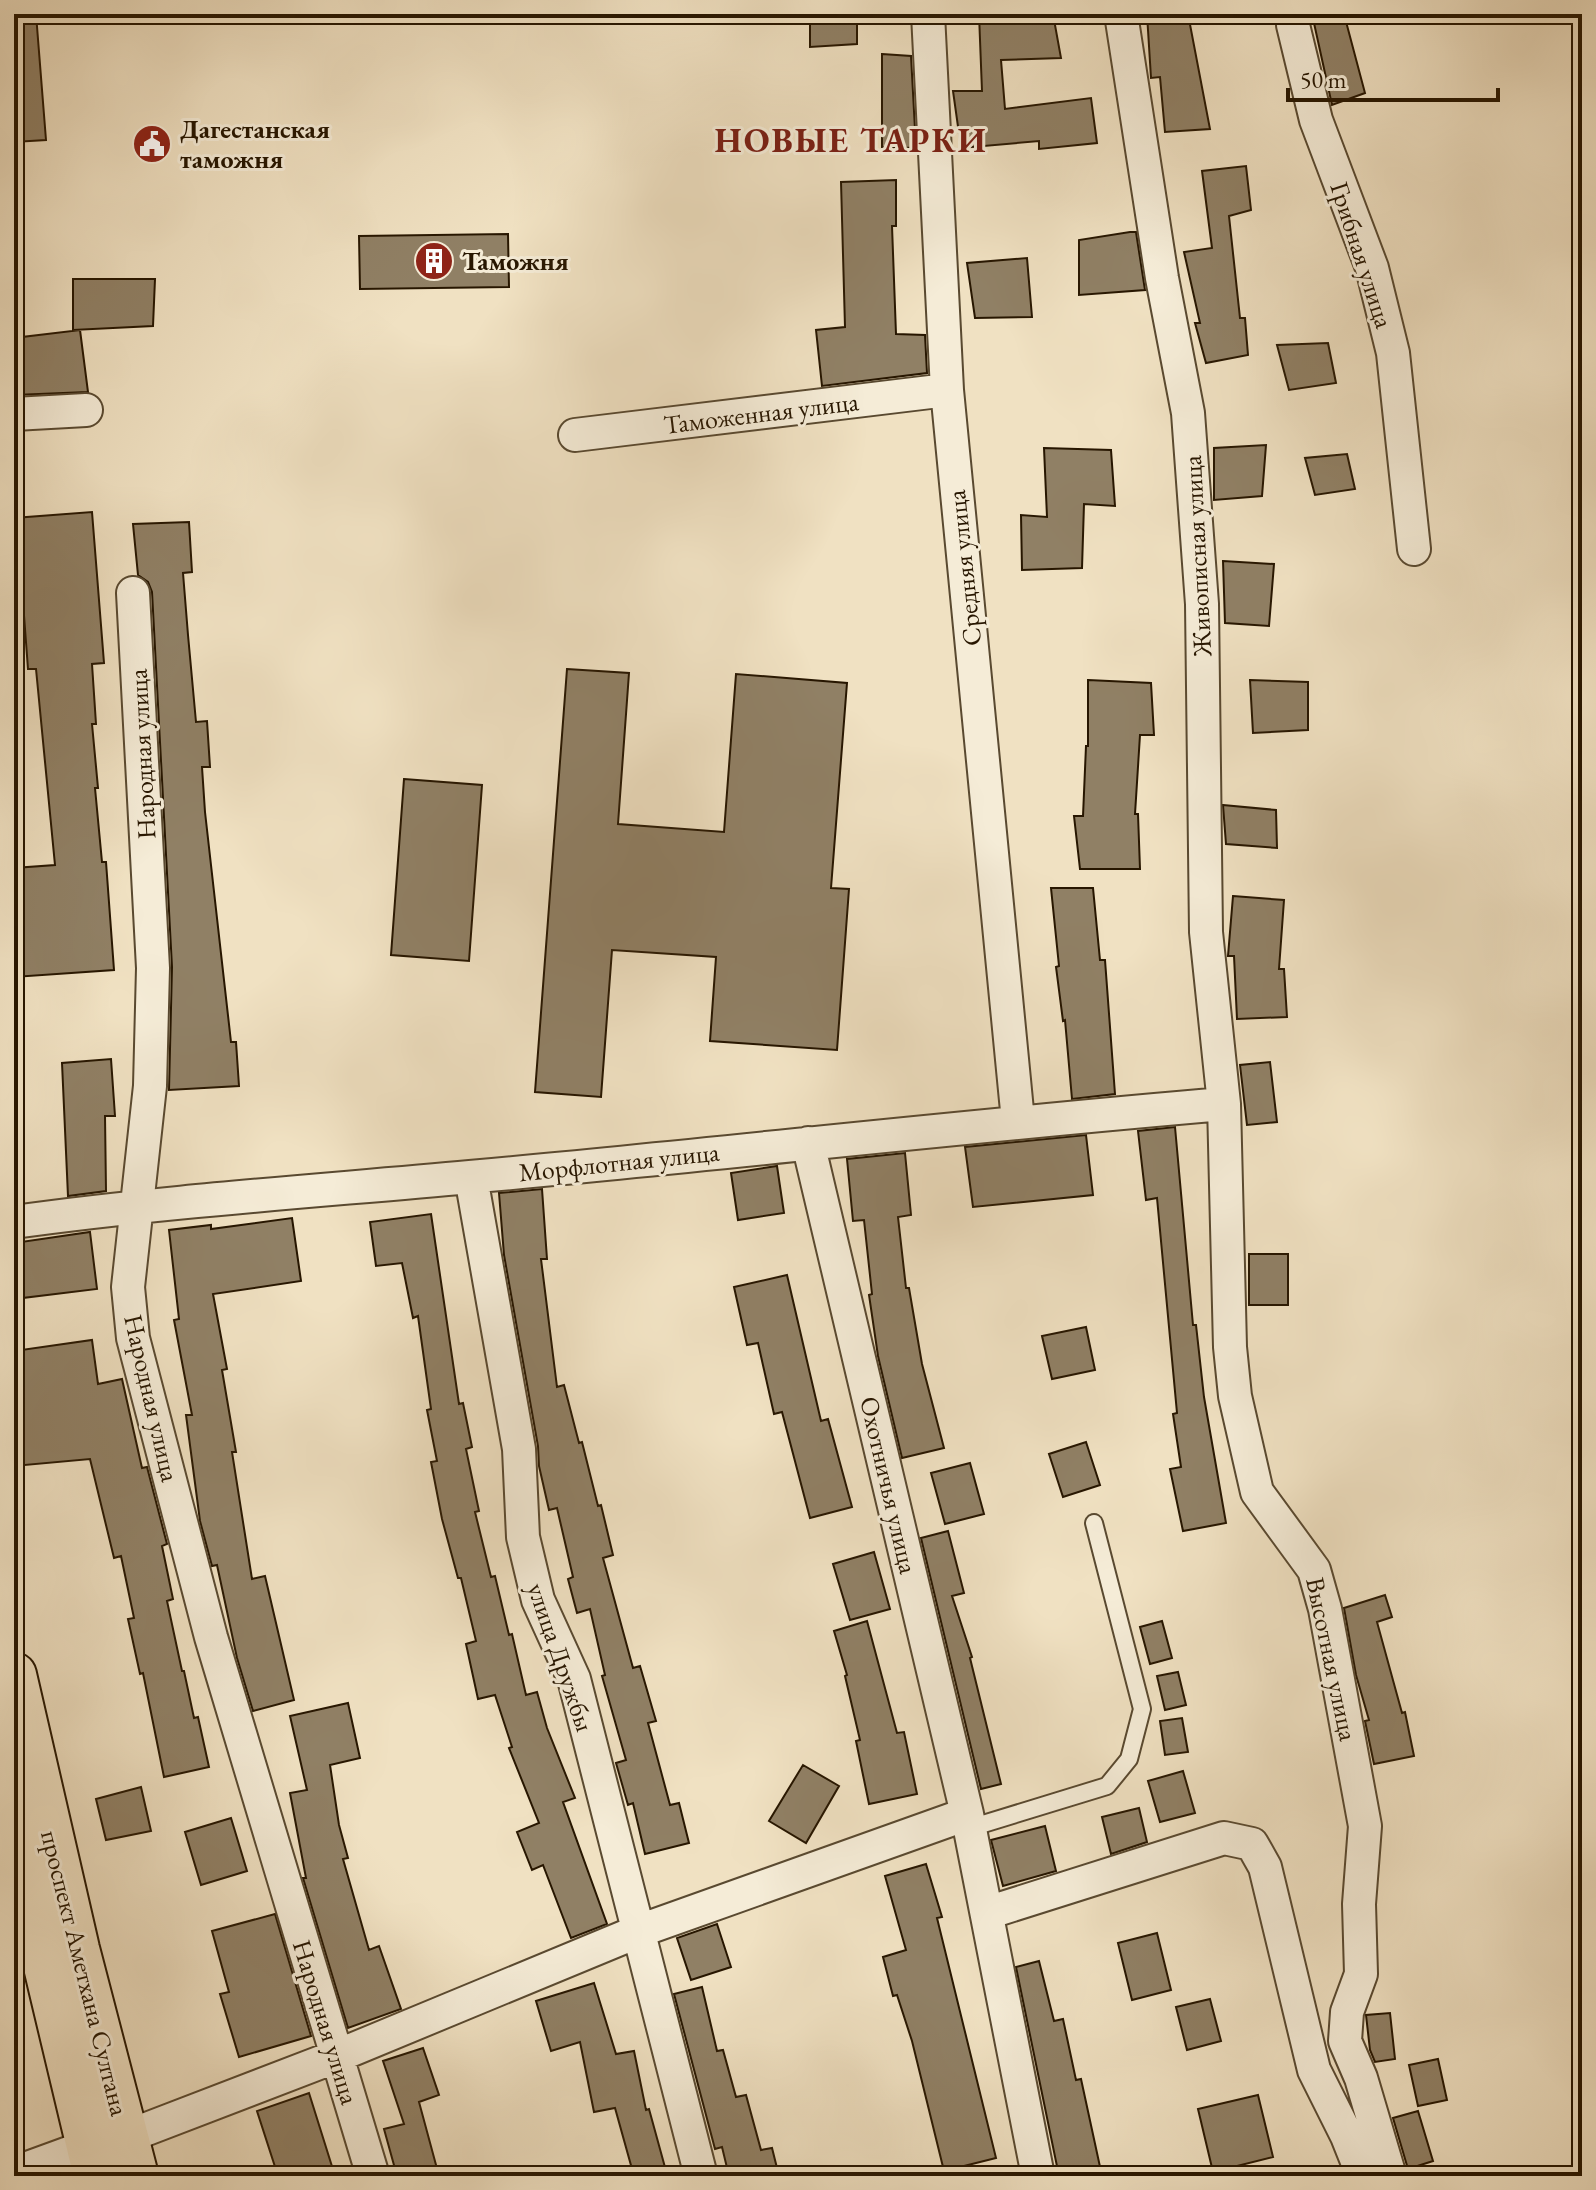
<svg xmlns="http://www.w3.org/2000/svg" width="1596" height="2190" font-family="'EB Garamond',serif">
	<style>
		.building { fill: #908065; stroke: #271600; stroke-width: 2 }
		.lines { fill: none; stroke-linecap: round; stroke-linejoin: round }
		.service-casing { stroke: #594930; stroke-width: 20 }
		.minor-casing { stroke: #594930; stroke-width: 36 }
		.primary-casing { stroke: #271600; stroke-width: 48 }
		.service { stroke: #f5ecd7; stroke-width: 16 }
		.minor { stroke: #f5ecd7; stroke-width: 32 }
		.primary { stroke: #f0e1c2; stroke-width: 44 }
		.labels { text-anchor: middle; stroke-width: 6; stroke-linejoin: round; paint-order: stroke }
		.poi-label { font-size: 26px; font-weight: bold; fill: #271600; stroke: #f5ecd7; text-anchor: start }
		.street-label { font-size: 26px; fill: #271600; stroke: #f5ecd7 }
		.district-label { font-size: 34px; font-weight: bold; letter-spacing: 2px; fill: #7a1f14; stroke: #f5ecd7 }
	</style>
	<rect width="100%" height="100%" fill="#f0e1c2"/>
	<filter id="stains"><feTurbulence type="fractalNoise" baseFrequency=".0025" numOctaves="4"/><feColorMatrix values="0 0 0 0 .2 0 0 0 0 .09 0 0 0 0 .02 0 0 0 .5 -.17"/></filter>
	<radialGradient id="worn" r=".72"><stop offset=".6" stop-color="#630" stop-opacity="0"/><stop offset="1" stop-color="#630" stop-opacity=".3"/></radialGradient>
	<!-- building -->
	<path class="building" d="M 14,14 L 36,14 L 46,140 L 14,142 Z
		M 810,14 L 857,14 L 857,44 L 810,47 Z
		M 979,14 L 1053,14 L 1061,58 L 1001,60 L 1005,109 L 1091,98 L 1097,143 L 1039,149 L 1039,141 L 961,148 L 953,91 L 982,91 Z
		M 1147,14 L 1188,14 L 1210,129 L 1165,132 L 1160,77 L 1151,78 Z
		M 1312,14 L 1344,14 L 1365,93 L 1332,105 Z
		M 882,54 L 911,56 L 916,148 L 882,147 Z
		M 1246,166 L 1251,210 L 1229,216 L 1240,318 L 1245,318 L 1248,355 L 1206,363 L 1195,323 L 1200,323 L 1184,252 L 1212,248 L 1202,171 Z
		M 896,180 L 896,226 L 892,226 L 896,334 L 925,335 L 927,373 L 822,386 L 816,330 L 845,327 L 841,182 Z
		M 1130,232 L 1136,232 L 1145,290 L 1079,295 L 1079,240 Z
		M 508,234 L 509,287 L 360,289 L 359,236 Z
		M 1027,258 L 1032,317 L 975,318 L 967,263 Z
		M 73,279 L 155,279 L 153,326 L 73,330 Z
		M 80,330 L 88,392 L 14,395 L 14,338 Z
		M 1328,343 L 1336,383 L 1289,390 L 1277,345 Z
		M 1266,445 L 1262,496 L 1214,500 L 1214,448 Z
		M 1044,448 L 1111,450 L 1115,506 L 1084,504 L 1082,568 L 1022,570 L 1021,515 L 1047,517 Z
		M 1347,454 L 1355,489 L 1315,495 L 1305,458 Z
		M 92,512 L 104,663 L 92,664 L 96,724 L 92,724 L 98,788 L 95,788 L 102,862 L 106,862 L 114,970 L 14,977 L 14,868 L 55,865 L 36,669 L 28,669 L 20,562 L 14,562 L 14,518 Z
		M 189,522 L 192,572 L 183,573 L 188,635 L 196,722 L 207,721 L 210,767 L 202,767 L 205,812 L 231,1042 L 236,1042 L 239,1086 L 169,1090 L 172,967 L 152,592 L 148,582 L 138,575 L 133,524 Z
		M 1223,561 L 1274,564 L 1269,626 L 1225,623 Z
		M 567,669 L 629,673 L 618,824 L 724,832 L 736,674 L 847,683 L 831,888 L 849,889 L 837,1050 L 710,1041 L 716,957 L 612,950 L 601,1097 L 535,1092 Z
		M 1088,680 L 1151,683 L 1154,735 L 1140,735 L 1135,814 L 1138,814 L 1140,869 L 1080,869 L 1074,816 L 1083,816 L 1086,746 L 1088,746 Z
		M 1250,680 L 1308,682 L 1308,730 L 1253,733 Z
		M 404,779 L 482,785 L 469,961 L 391,955 Z
		M 1223,805 L 1276,810 L 1277,848 L 1226,844 Z
		M 1051,888 L 1093,888 L 1100,960 L 1105,960 L 1115,1094 L 1072,1099 L 1065,1020 L 1063,1021 L 1056,967 L 1059,966 Z
		M 1233,896 L 1284,900 L 1279,969 L 1284,969 L 1287,1017 L 1237,1019 L 1234,956 L 1228,956 Z
		M 111,1059 L 115,1116 L 105,1116 L 106,1191 L 68,1196 L 62,1063 Z
		M 1270,1062 L 1277,1122 L 1247,1125 L 1240,1065 Z
		M 1175,1127 L 1193,1325 L 1196,1325 L 1204,1397 L 1226,1523 L 1183,1531 L 1170,1469 L 1181,1467 L 1173,1414 L 1177,1413 L 1157,1198 L 1146,1200 L 1138,1131 Z
		M 1086,1135 L 1093,1195 L 973,1207 L 965,1147 Z
		M 905,1153 L 911,1215 L 898,1217 L 906,1288 L 909,1288 L 922,1364 L 944,1448 L 902,1458 L 878,1356 L 869,1295 L 872,1294 L 864,1220 L 853,1221 L 847,1159 Z
		M 777,1166 L 784,1213 L 738,1220 L 731,1173 Z
		M 542,1189 L 547,1259 L 541,1259 L 557,1387 L 564,1385 L 579,1443 L 582,1442 L 598,1506 L 601,1505 L 613,1555 L 603,1558 L 633,1668 L 640,1666 L 656,1721 L 648,1723 L 670,1805 L 679,1803 L 689,1843 L 645,1854 L 633,1803 L 628,1805 L 616,1763 L 626,1760 L 602,1676 L 605,1675 L 590,1609 L 577,1613 L 568,1579 L 573,1577 L 557,1508 L 549,1510 L 539,1466 L 538,1446 L 504,1255 L 499,1193 Z
		M 431,1214 L 459,1404 L 463,1403 L 472,1447 L 466,1449 L 479,1511 L 475,1512 L 491,1577 L 495,1576 L 509,1635 L 512,1634 L 526,1695 L 537,1692 L 547,1728 L 575,1798 L 563,1802 L 607,1924 L 571,1938 L 543,1865 L 532,1870 L 517,1832 L 539,1823 L 509,1748 L 512,1747 L 495,1695 L 478,1699 L 466,1644 L 476,1641 L 461,1578 L 458,1578 L 442,1519 L 431,1462 L 437,1461 L 427,1410 L 431,1409 L 418,1316 L 413,1318 L 402,1263 L 376,1266 L 370,1222 Z
		M 292,1218 L 301,1281 L 213,1294 L 227,1369 L 222,1370 L 236,1452 L 232,1452 L 252,1579 L 265,1576 L 294,1700 L 253,1711 L 237,1658 L 217,1565 L 212,1566 L 200,1521 L 186,1415 L 192,1415 L 174,1320 L 179,1319 L 169,1230 L 211,1225 L 211,1229 Z
		M 90,1232 L 97,1289 L 14,1299 L 14,1243 Z
		M 1249,1254 L 1288,1254 L 1288,1305 L 1249,1305 Z
		M 787,1275 L 821,1421 L 828,1419 L 852,1507 L 810,1518 L 782,1412 L 774,1414 L 758,1343 L 747,1345 L 734,1287 Z
		M 1086,1327 L 1095,1370 L 1052,1379 L 1042,1336 Z
		M 92,1340 L 98,1384 L 122,1379 L 142,1468 L 147,1467 L 167,1544 L 162,1546 L 173,1599 L 167,1601 L 182,1671 L 184,1671 L 194,1718 L 198,1717 L 209,1767 L 164,1777 L 143,1673 L 140,1674 L 128,1619 L 134,1618 L 121,1556 L 114,1558 L 90,1459 L 14,1466 L 14,1351 Z
		M 1086,1442 L 1100,1485 L 1063,1497 L 1049,1454 Z
		M 970,1463 L 984,1514 L 945,1524 L 931,1473 Z
		M 948,1531 L 964,1593 L 952,1596 L 972,1657 L 970,1658 L 1001,1784 L 981,1789 L 921,1538 Z
		M 874,1552 L 890,1609 L 850,1620 L 833,1564 Z
		M 1385,1595 L 1392,1617 L 1377,1622 L 1402,1713 L 1405,1712 L 1414,1756 L 1374,1764 L 1365,1721 L 1369,1720 L 1356,1675 L 1344,1608 Z
		M 867,1621 L 897,1733 L 904,1732 L 917,1794 L 869,1804 L 856,1741 L 860,1740 L 845,1676 L 847,1675 L 834,1631 Z
		M 1162,1621 L 1172,1658 L 1150,1664 L 1140,1627 Z
		M 1178,1672 L 1186,1705 L 1165,1710 L 1157,1676 Z
		M 348,1703 L 360,1758 L 330,1765 L 339,1825 L 348,1858 L 343,1859 L 369,1950 L 379,1946 L 401,2009 L 348,2028 L 303,1878 L 306,1878 L 290,1793 L 307,1790 L 290,1716 Z
		M 1182,1718 L 1188,1752 L 1165,1755 L 1160,1721 Z
		M 803,1765 L 839,1786 L 806,1843 L 769,1821 Z
		M 1183,1771 L 1195,1813 L 1160,1822 L 1148,1781 Z
		M 141,1787 L 151,1831 L 106,1840 L 96,1799 Z
		M 1139,1808 L 1147,1842 L 1111,1854 L 1102,1817 Z
		M 231,1818 L 247,1871 L 201,1885 L 185,1832 Z
		M 1045,1826 L 1056,1871 L 1003,1886 L 991,1840 Z
		M 926,1864 L 942,1917 L 937,1918 L 996,2158 L 944,2171 L 912,2041 L 897,1995 L 893,1996 L 883,1957 L 906,1950 L 885,1876 Z
		M 275,1914 L 311,2036 L 239,2057 L 220,1994 L 229,1992 L 212,1931 Z
		M 717,1924 L 731,1967 L 691,1980 L 677,1938 Z
		M 1157,1933 L 1171,1990 L 1132,2000 L 1118,1943 Z
		M 1039,1961 L 1054,2021 L 1063,2019 L 1076,2080 L 1081,2079 L 1102,2176 L 1059,2176 L 1016,1967 Z
		M 594,1983 L 616,2054 L 634,2051 L 646,2110 L 649,2109 L 666,2171 L 634,2176 L 615,2108 L 594,2112 L 580,2042 L 551,2051 L 536,2001 Z
		M 702,1987 L 717,2051 L 723,2050 L 736,2097 L 746,2095 L 761,2150 L 772,2148 L 779,2176 L 729,2176 L 722,2147 L 715,2149 L 674,1994 Z
		M 1210,1999 L 1221,2041 L 1187,2050 L 1176,2007 Z
		M 1390,2013 L 1395,2059 L 1375,2062 L 1370,2050 L 1366,2015 Z
		M 423,2048 L 439,2095 L 419,2102 L 439,2176 L 397,2176 L 384,2129 L 404,2124 L 383,2061 Z
		M 1438,2059 L 1447,2100 L 1418,2106 L 1409,2065 Z
		M 309,2093 L 335,2176 L 278,2176 L 257,2111 Z
		M 1258,2095 L 1273,2157 L 1213,2172 L 1198,2109 Z
		M 1418,2111 L 1433,2161 L 1408,2169 L 1393,2118 Z"/>
	<g class="lines">
		<!-- service casing -->
		<g class="service-casing">
			<path id="service" d="M 970,1828 L 1107,1786 L 1129,1759 L 1142,1709 L 1094,1523"/>
		</g>
		<!-- minor casing -->
		<g class="minor-casing">
			<path id="minor" d="M 928,14 L 947,390 L 1018,1121
				M 1121,14 L 1162,278 L 1188,413 L 1202,604 L 1206,932 L 1224,1104 L 1230,1347 L 1235,1396 L 1257,1492 L 1314,1570 L 1325,1609 L 1365,1826 L 1359,1904 L 1361,1974 L 1347,2012 L 1345,2041 L 1361,2078 L 1390,2176
				M 1293,14 L 1293,25 L 1316,120 L 1372,268 L 1393,353 L 1414,549
				M 14,414 L 86,410
				M 575,435 L 947,390
				M 133,593 L 153,968 L 150,1086 L 128,1287 L 133,1338 L 211,1637 L 373,2176
				M 808,1143 L 967,1814 L 1038,2176
				M 471,1177 L 519,1449 L 523,1537 L 538,1600 L 574,1679 L 701,2176
				M 14,1222 C 166,1201 318,1191 470,1177 C 722,1154 973,1125 1224,1104
				M 987,1913 L 1224,1838 L 1252,1844 L 1265,1867 L 1314,2070 L 1347,2136 L 1363,2176
				M 14,2173 L 88,2146 L 126,2137 L 337,2056 L 639,1931 L 967,1814"/>
		</g>
		<!-- primary casing -->
		<g class="primary-casing">
			<path id="primary" d="M 14,1675 L 77,1949 L 136,2176
				M 14,1832 L 96,2176"/>
		</g>
		<!-- service -->
		<use href="#service" class="service"/>
		<!-- minor -->
		<use href="#minor" class="minor"/>
		<!-- primary -->
		<use href="#primary" class="primary"/>
	</g>
	<!-- icons -->
	<defs>
		<g id="civic-disc" transform="scale(2)"><circle r="9.5" fill="#8f2418" stroke="#f5ecd7"/><path d="M-.6-6.5H3V-4.5H.6V-3L4-1V1h2V6H-6V1h2V-1L-.6-3ZM-1.2 2.5V6h2.4V2.5Z" fill="#fff"/></g>
		<g id="building-disc" transform="scale(2)"><circle r="9.5" fill="#8f2418" stroke="#f5ecd7"/><path d="M-4-6H4V6H1V3H-1V6H-4ZM-2.5-4.3h1.7v1.8h-1.7ZM.8-4.3h1.7v1.8H.8ZM-2.5-1h1.7V.8h-1.7ZM.8-1h1.7V.8H.8Z" fill="#fff"/></g>
	</defs>
	<g fill-rule="evenodd">
		<use href="#civic-disc" x="152" y="144"/>
		<use href="#building-disc" x="434" y="261"/>
	</g>
	<g class="labels">
		<!-- poi labels -->
		<g class="poi-label">
			<text x="180" y="138">Дагестанская<tspan x="180" dy="30">таможня</tspan></text>
			<text x="462" y="270">Таможня</text>
		</g>
		<!-- street labels -->
		<g class="street-label">
			<text transform="translate(1362 255) rotate(72)" y="9">Грибная улица</text>
			<text transform="translate(761 413) rotate(-7)" y="9">Таможенная улица</text>
			<text transform="translate(1197 556) rotate(-93)" y="9">Живописная улица</text>
			<text transform="translate(964 568) rotate(-96)" y="9">Средняя улица</text>
			<text transform="translate(142 754) rotate(-93)" y="9">Народная улица</text>
			<text transform="translate(619 1162) rotate(-6)" y="9">Морфлотная улица</text>
			<text transform="translate(152 1398) rotate(77)" y="9">Народная улица</text>
			<text transform="translate(889 1485) rotate(77)" y="9">Охотничья улица</text>
			<text transform="translate(561 1657) rotate(71)" y="9">улица Дружбы</text>
			<text transform="translate(1332 1659) rotate(78)" y="9">Высотная улица</text>
			<text transform="translate(85 1973) rotate(76)" y="9">проспект Аметхана Султана</text>
			<text transform="translate(326 2022) rotate(73)" y="9">Народная улица</text>
		</g>
		<!-- district labels -->
		<g class="district-label">
			<text x="851" y="152">НОВЫЕ ТАРКИ</text>
		</g>
	</g>
	<!-- margin -->
	<rect width="1596" height="2190" fill="none" stroke="#f0e1c2" stroke-width="48"/>
	<rect x="16" y="16" width="1564" height="2158" fill="none" stroke="#271600" stroke-width="4"/>
	<rect x="24" y="24" width="1548" height="2142" fill="none" stroke="#271600" stroke-width="2"/>
	<!-- scale -->
	<path d="M1288 88v12h210v-12" fill="none" stroke="#271600" stroke-width="4"/>
	<text x="1300" y="88" font-size="24" fill="#271600" stroke="#f5ecd7" stroke-width="6" paint-order="stroke">50 m</text>
	<rect width="100%" height="100%" filter="url(#stains)"/>
	<rect width="100%" height="100%" fill="url(#worn)"/>
</svg>
